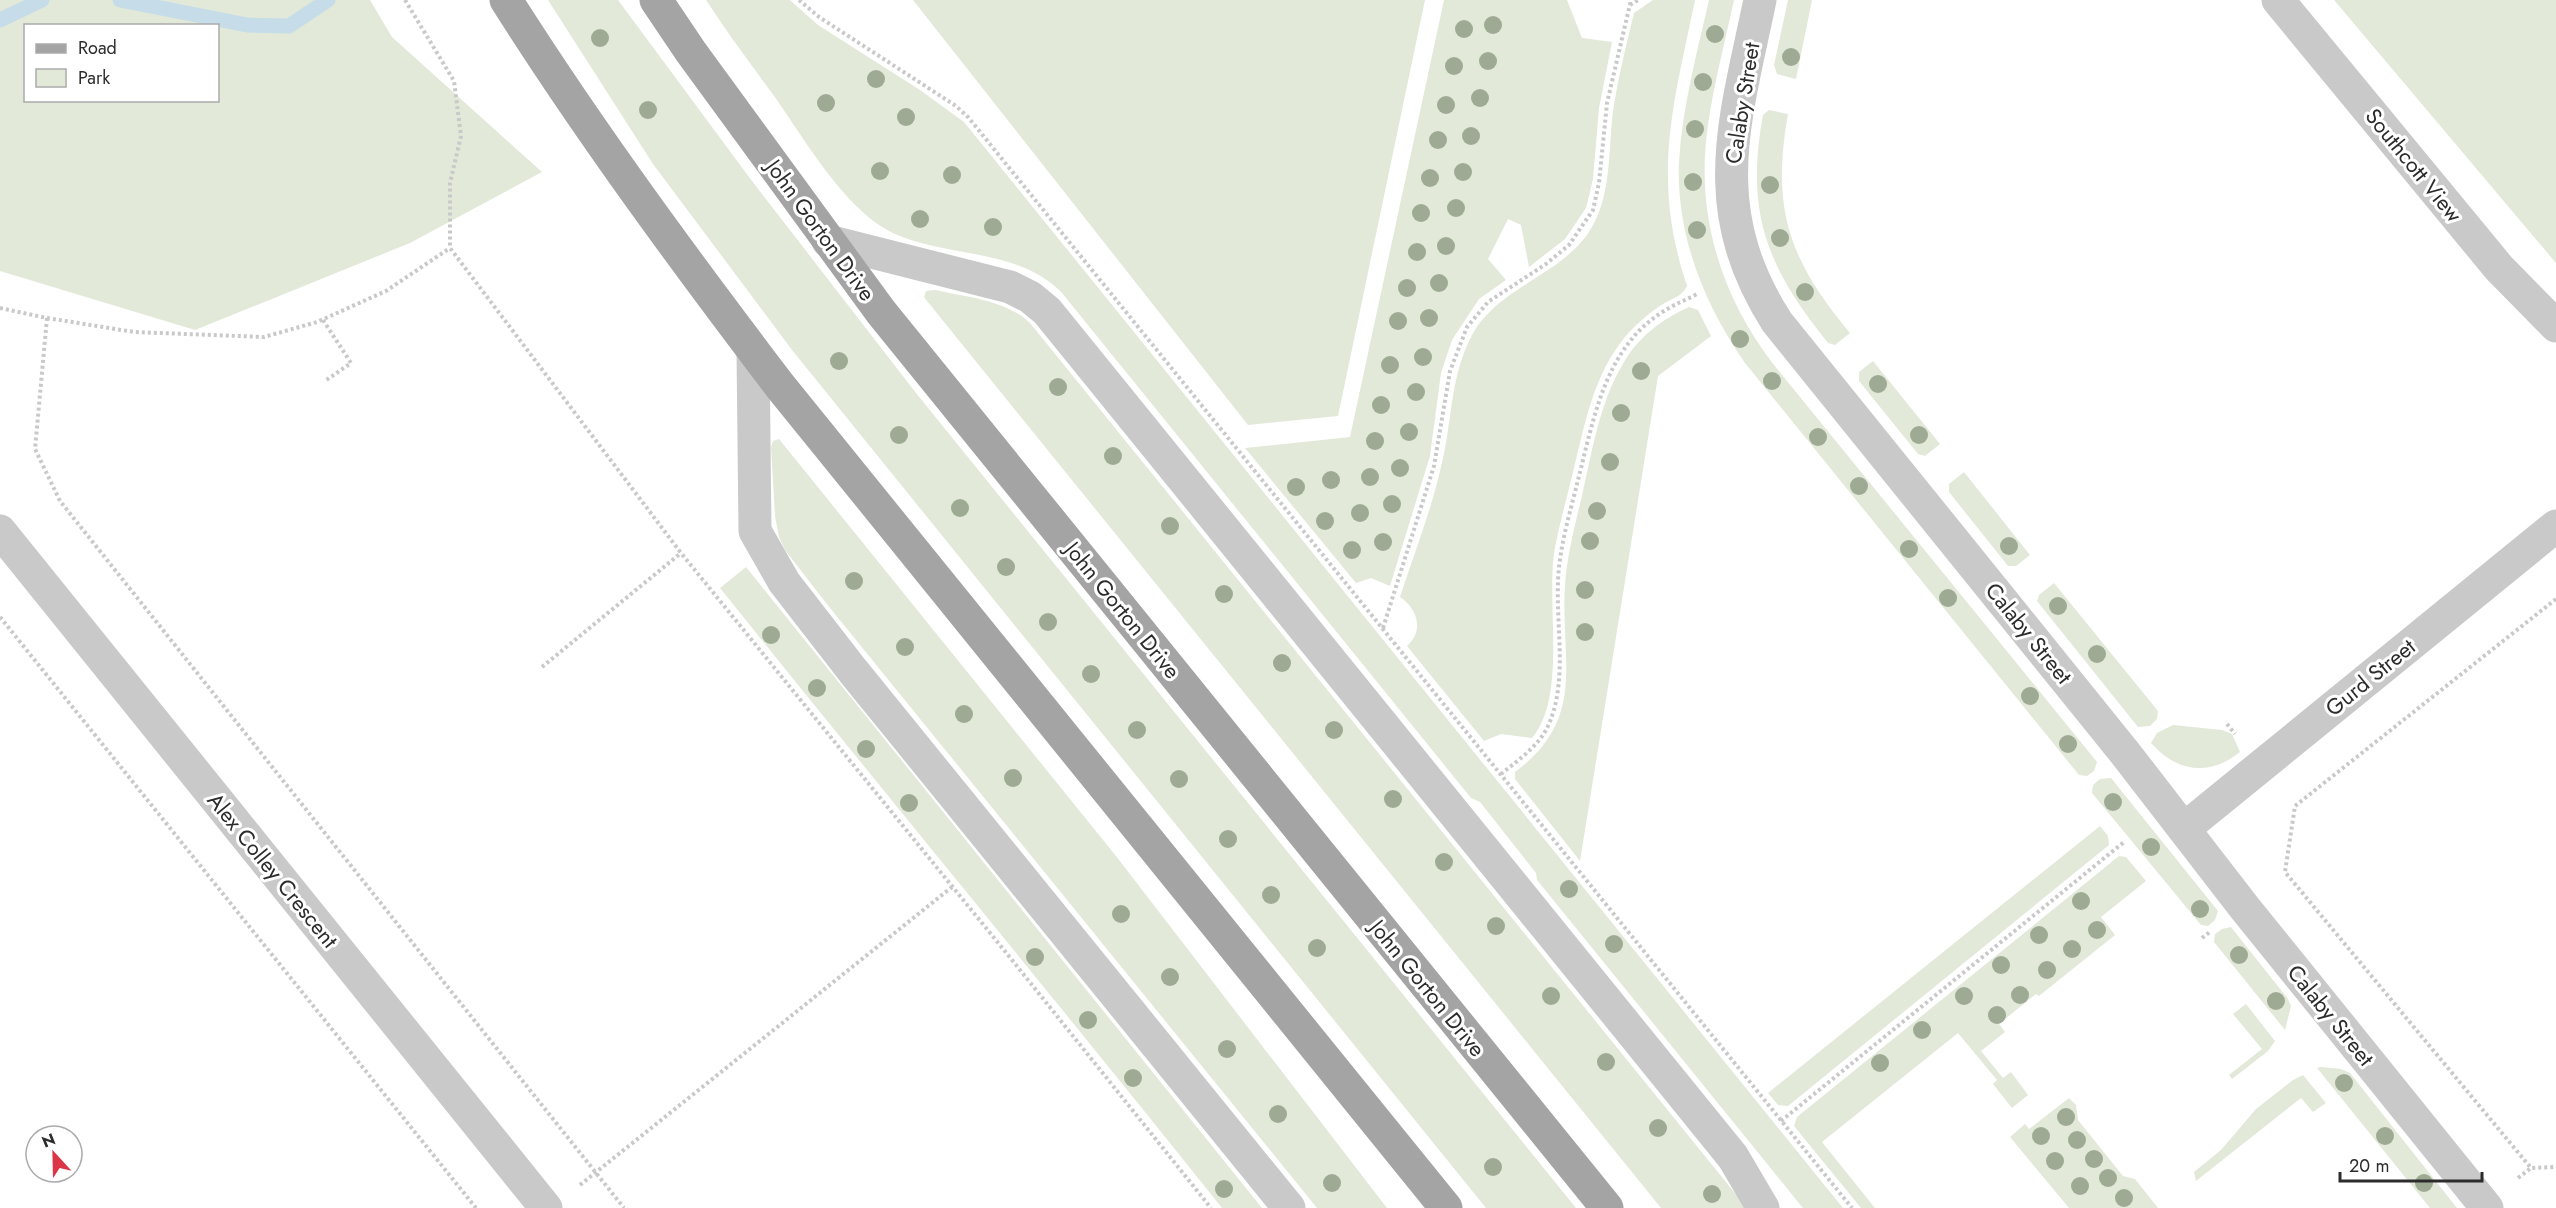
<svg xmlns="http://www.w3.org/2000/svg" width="2556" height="1208" font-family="Jost,sans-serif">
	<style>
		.green { fill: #e2e9d9; fill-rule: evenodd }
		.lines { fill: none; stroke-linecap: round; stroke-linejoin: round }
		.stream { stroke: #c6dce8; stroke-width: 15 }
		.path { stroke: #c9c9c9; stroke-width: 4; stroke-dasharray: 3 3; stroke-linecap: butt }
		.minor { stroke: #c9c9c9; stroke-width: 33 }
		.primary { stroke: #a4a4a4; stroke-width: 33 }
		.tree { fill: #9faa94 }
		.labels { text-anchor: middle; stroke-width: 6; stroke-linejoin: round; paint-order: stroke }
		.street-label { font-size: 22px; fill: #2c2c2c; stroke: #fff }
	</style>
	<rect width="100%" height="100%" fill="#fff"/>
	<!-- green -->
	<path class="green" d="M 0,0 L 370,0 L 392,37 L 542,172 L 410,243 L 195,330 L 0,271 ZM 26,26 L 218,26 L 218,100 L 26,100 Z
		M 548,0 L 618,0 L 752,181 L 916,393 L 1576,1208 L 1486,1208 L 792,350 L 653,164 Z
		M 706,0 L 790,0 L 818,25 L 920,90 L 964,122 L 1843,1208 L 1803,1208 L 1537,880 L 1536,873 L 1480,802 L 1471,798 L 1062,293 C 1016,246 944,259 889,231 C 844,207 806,142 777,100 C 753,67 728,34 706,0 Z
		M 913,0 L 1425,0 L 1338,416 L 1248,425 Z
		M 1444,0 L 1567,0 L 1582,38 L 1612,42 L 1599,108 L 1593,179 L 1586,208 L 1565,239 L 1529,267 L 1521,225 L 1508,219 L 1488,259 L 1506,280 L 1479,299 L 1452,340 L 1441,373 L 1430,456 L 1390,586 L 1371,578 L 1356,583 L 1245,448 L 1350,437 Z
		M 1653,0 L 1695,0 C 1673,107 1651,178 1687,286 C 1682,297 1672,298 1663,304 C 1649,313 1635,325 1625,337 C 1593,376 1585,424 1573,472 C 1567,497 1560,522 1555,547 C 1545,601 1568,695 1532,738 L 1501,734 L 1484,741 L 1407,646 C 1424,631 1418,609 1400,597 C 1414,554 1431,511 1441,467 C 1452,424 1450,379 1470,339 C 1494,289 1554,279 1587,235 C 1612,200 1608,152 1613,111 C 1618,78 1626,46 1634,13 Z
		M 1709,0 L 1734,0 C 1725,42 1714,83 1708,125 C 1695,213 1720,295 1774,365 L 2097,762 L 2094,771 L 2087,776 L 2079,775 L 1745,363 C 1704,304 1676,235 1679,162 C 1682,108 1697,53 1709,0 Z
		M 1788,0 L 1812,0 L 1796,79 L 1777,74 L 1774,65 Z
		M 2334,0 L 2556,0 L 2556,263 Z
		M 1769,110 L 1788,114 C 1771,209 1789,260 1850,333 L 1835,345 L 1828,343 C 1767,267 1745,214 1763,115 Z
		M 935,290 C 966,297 1006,300 1030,323 L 1747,1208 L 1661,1208 L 927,301 L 924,297 L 926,291 Z
		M 1689,307 L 1698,310 L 1711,336 L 1658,376 L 1580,861 L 1515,779 L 1515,772 C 1588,717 1560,661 1565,585 C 1567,555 1575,525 1582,496 C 1592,451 1600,401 1624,362 C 1638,337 1664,318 1689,307 Z
		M 1873,361 L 1940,444 L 1925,456 L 1918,454 L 1859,381 L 1859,372 Z
		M 779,439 L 1116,856 L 1387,1208 L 1317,1208 L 826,603 L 785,550 L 779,537 L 775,516 L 771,447 L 773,441 Z
		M 1964,472 L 2030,555 L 2016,566 L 2008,566 L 1949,492 L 1949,484 Z
		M 746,567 L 1262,1208 L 1222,1208 C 1056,1000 886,795 720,588 Z
		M 2054,583 L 2158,711 L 2157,719 L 2150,726 L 2138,727 L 2037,601 L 2039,595 Z
		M 2173,725 L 2222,730 L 2232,734 L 2240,752 C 2209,777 2177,772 2151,743 L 2157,733 Z
		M 2111,778 L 2218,911 L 2215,920 L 2208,926 L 2201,925 L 2092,793 L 2093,785 L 2100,779 Z
		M 2100,826 L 2108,836 L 2109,845 L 1788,1106 L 1778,1105 L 1768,1093 Z
		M 2119,856 L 2126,857 L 2146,881 L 2101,917 L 2115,935 L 2039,996 L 2036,994 L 1999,1024 L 2005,1032 L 1981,1051 L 2003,1078 L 2011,1072 L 2028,1095 L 2012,1108 L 1993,1084 L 1997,1080 L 1958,1033 L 1822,1142 L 1875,1208 L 1861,1208 L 1794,1126 L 1797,1117 Z
		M 2231,927 L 2288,999 L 2291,1006 L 2285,1030 L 2214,942 L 2215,934 L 2222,929 Z
		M 2246,1004 L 2275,1041 L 2268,1051 L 2232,1079 L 2229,1075 L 2262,1049 L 2233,1014 Z
		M 2321,1067 L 2341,1069 L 2350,1073 L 2457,1208 L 2430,1208 L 2317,1068 Z
		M 2303,1075 L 2326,1103 L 2313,1112 L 2301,1098 L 2196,1181 L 2194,1172 L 2221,1150 L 2256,1109 L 2293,1080 Z
		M 2069,1098 L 2076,1105 L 2078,1120 L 2123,1176 L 2135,1179 L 2158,1208 L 2069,1208 L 2010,1137 L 2025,1124 L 2029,1129 Z"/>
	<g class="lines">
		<!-- stream -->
		<path class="stream" d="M 120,0 L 247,25 L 289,26 L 328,0
			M 0,20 L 42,0"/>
		<!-- path -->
		<path class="path" d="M 405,0 L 454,81 L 461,136 L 450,183 L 450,248 L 681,553 L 1008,955 L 1211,1208
			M 799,0 L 819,17 L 956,106 L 968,117 L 1852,1208
			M 1630,5 L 1638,0
			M 0,308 L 47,318 L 134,332 L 264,337 L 317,322 L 386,291 L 450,248
			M 47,318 L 35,449 L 60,501 L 624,1208
			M 323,320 L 351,363 L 325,381
			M 2556,599 L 2295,806 L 2285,872 L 2531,1168 L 2556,1167
			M 0,617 L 476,1208
			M 1383,628 L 1434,466 L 1450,371 L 1467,327 L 1488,302 L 1546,264 L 1569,245 L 1593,210 L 1599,183 L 1607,103 L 1631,0
			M 542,667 L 681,553
			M 2227,724 L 2235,734
			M 1501,774 C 1517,761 1539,746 1548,726 C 1568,682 1556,629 1558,582 C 1559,548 1570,513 1578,480 C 1594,418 1605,347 1664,311 C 1675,304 1686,300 1697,294
			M 2202,938 L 2211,931
			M 1781,1121 L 2124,842
			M 2518,1178 L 2531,1168
			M 580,1185 L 952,887"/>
		<!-- minor -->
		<path class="minor" d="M 1760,0 C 1735,121 1704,208 1777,322 L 2125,753 L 2244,907 L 2487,1208
			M 2278,0 L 2499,268 L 2556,326
			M 828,241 L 1010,287 L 1030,297 L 1047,311 L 1733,1157 L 1763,1208
			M 753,351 L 755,531 L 784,582 L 853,671 L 1289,1208
			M 0,531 L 546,1208
			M 2185,828 L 2556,526"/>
		<!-- primary -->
		<path class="primary" d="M 506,0 C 591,134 685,261 780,386 L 1446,1208
			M 656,0 L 691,52 L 881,312 L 1607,1208"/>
	</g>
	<!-- trees -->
	<g class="tree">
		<circle cx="1493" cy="25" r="9"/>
		<circle cx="1464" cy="29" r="9"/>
		<circle cx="1715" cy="34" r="9"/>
		<circle cx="600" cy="38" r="9"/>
		<circle cx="1791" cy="57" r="9"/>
		<circle cx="1488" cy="61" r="9"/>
		<circle cx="1454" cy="66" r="9"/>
		<circle cx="876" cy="79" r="9"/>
		<circle cx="1703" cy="82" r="9"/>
		<circle cx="1480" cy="98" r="9"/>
		<circle cx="826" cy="103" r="9"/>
		<circle cx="1446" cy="105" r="9"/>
		<circle cx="648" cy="110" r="9"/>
		<circle cx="906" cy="117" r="9"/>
		<circle cx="1695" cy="129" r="9"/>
		<circle cx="1471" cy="136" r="9"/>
		<circle cx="1438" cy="140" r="9"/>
		<circle cx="880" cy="171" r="9"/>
		<circle cx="1463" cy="172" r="9"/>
		<circle cx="952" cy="175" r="9"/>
		<circle cx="1430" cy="178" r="9"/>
		<circle cx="1693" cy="182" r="9"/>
		<circle cx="1770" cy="185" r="9"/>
		<circle cx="1456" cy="208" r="9"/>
		<circle cx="1421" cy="213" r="9"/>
		<circle cx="920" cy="219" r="9"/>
		<circle cx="993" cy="227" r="9"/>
		<circle cx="1697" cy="230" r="9"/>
		<circle cx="1780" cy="238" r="9"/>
		<circle cx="1446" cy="246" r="9"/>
		<circle cx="1417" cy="252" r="9"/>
		<circle cx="1439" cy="283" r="9"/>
		<circle cx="1407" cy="288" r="9"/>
		<circle cx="1805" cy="292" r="9"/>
		<circle cx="1429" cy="318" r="9"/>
		<circle cx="1398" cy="321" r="9"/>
		<circle cx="1740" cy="339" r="9"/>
		<circle cx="1423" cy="357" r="9"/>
		<circle cx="839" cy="361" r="9"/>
		<circle cx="1390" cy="365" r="9"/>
		<circle cx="1641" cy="371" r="9"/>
		<circle cx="1772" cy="381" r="9"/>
		<circle cx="1878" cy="384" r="9"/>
		<circle cx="1058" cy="387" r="9"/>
		<circle cx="1416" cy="392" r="9"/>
		<circle cx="1381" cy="405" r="9"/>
		<circle cx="1621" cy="413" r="9"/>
		<circle cx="1409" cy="432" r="9"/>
		<circle cx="899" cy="435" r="9"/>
		<circle cx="1919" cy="435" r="9"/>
		<circle cx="1818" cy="437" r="9"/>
		<circle cx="1375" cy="441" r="9"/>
		<circle cx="1113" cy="456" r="9"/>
		<circle cx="1610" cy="462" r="9"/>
		<circle cx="1400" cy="468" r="9"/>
		<circle cx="1370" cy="477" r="9"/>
		<circle cx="1331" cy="480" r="9"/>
		<circle cx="1859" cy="486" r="9"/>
		<circle cx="1296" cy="487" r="9"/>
		<circle cx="1392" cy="504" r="9"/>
		<circle cx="960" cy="508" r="9"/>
		<circle cx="1597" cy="511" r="9"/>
		<circle cx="1360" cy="513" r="9"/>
		<circle cx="1325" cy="521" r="9"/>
		<circle cx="1170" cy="526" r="9"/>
		<circle cx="1590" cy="541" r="9"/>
		<circle cx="1383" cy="542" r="9"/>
		<circle cx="2009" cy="546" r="9"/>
		<circle cx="1909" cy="549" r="9"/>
		<circle cx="1352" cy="550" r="9"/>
		<circle cx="1006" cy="567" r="9"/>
		<circle cx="854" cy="581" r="9"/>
		<circle cx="1585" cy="590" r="9"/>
		<circle cx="1224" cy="594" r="9"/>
		<circle cx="1948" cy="598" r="9"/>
		<circle cx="2058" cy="606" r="9"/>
		<circle cx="1048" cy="622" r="9"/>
		<circle cx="1585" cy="632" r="9"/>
		<circle cx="771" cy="635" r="9"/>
		<circle cx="905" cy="647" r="9"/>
		<circle cx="2097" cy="654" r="9"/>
		<circle cx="1282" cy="663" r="9"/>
		<circle cx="1091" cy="674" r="9"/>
		<circle cx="817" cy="688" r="9"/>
		<circle cx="2030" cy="696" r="9"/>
		<circle cx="964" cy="714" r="9"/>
		<circle cx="1137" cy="730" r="9"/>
		<circle cx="1334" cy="730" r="9"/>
		<circle cx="2068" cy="744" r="9"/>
		<circle cx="866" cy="749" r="9"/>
		<circle cx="1013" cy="778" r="9"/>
		<circle cx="1179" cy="779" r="9"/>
		<circle cx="1393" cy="799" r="9"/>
		<circle cx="2113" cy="802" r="9"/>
		<circle cx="909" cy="803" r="9"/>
		<circle cx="1228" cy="839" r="9"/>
		<circle cx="2151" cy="847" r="9"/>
		<circle cx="1444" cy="862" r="9"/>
		<circle cx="1569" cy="889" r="9"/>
		<circle cx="1271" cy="895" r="9"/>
		<circle cx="2081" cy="901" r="9"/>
		<circle cx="2200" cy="909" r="9"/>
		<circle cx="1121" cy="914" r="9"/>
		<circle cx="1496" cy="926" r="9"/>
		<circle cx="2097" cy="930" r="9"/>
		<circle cx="2039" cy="935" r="9"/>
		<circle cx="1614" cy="944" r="9"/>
		<circle cx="1317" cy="948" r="9"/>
		<circle cx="2072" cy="949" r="9"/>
		<circle cx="2239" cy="955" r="9"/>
		<circle cx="1035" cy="957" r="9"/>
		<circle cx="2001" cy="965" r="9"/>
		<circle cx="2047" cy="970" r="9"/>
		<circle cx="1170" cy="977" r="9"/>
		<circle cx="2020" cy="995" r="9"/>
		<circle cx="1551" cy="996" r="9"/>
		<circle cx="1964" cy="996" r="9"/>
		<circle cx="2276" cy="1001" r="9"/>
		<circle cx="1997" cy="1015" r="9"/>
		<circle cx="1088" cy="1020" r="9"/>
		<circle cx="1922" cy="1030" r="9"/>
		<circle cx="1227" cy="1049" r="9"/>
		<circle cx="1606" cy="1062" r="9"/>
		<circle cx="1880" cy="1063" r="9"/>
		<circle cx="1133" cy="1078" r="9"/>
		<circle cx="2344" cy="1083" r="9"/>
		<circle cx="1278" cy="1114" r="9"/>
		<circle cx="2066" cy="1117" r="9"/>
		<circle cx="1658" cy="1128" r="9"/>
		<circle cx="2041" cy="1136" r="9"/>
		<circle cx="2385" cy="1136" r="9"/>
		<circle cx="2077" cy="1140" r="9"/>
		<circle cx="2094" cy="1159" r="9"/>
		<circle cx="2055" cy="1161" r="9"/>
		<circle cx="1493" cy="1167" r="9"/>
		<circle cx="2108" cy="1178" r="9"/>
		<circle cx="1332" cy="1183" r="9"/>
		<circle cx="2424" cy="1183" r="9"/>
		<circle cx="2080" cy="1186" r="9"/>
		<circle cx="1224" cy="1189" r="9"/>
		<circle cx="1712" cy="1194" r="9"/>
		<circle cx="2124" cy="1198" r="9"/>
	</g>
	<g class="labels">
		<!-- street labels -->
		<g class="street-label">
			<text transform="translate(1742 103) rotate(-81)" y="8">Calaby Street</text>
			<text transform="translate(2414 165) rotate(51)" y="8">Southcott View</text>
			<text transform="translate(821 230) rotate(54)" y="8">John Gorton Drive</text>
			<text transform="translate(1123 610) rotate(51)" y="8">John Gorton Drive</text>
			<text transform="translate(2029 633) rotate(51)" y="8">Calaby Street</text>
			<text transform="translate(2370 677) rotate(-39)" y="8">Gurd Street</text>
			<text transform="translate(273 870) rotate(51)" y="8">Alex Colley Crescent</text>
			<text transform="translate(1428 988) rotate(51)" y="8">John Gorton Drive</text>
			<text transform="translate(2331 1015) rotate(51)" y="8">Calaby Street</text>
		</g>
	</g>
	<!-- legend -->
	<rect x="24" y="24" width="195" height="78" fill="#ffffff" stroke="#ababab" stroke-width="1.5"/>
	<rect x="36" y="44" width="30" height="9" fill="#a4a4a4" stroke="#ababab" stroke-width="1.5"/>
	<text x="78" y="54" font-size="18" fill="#2c2c2c">Road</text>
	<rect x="36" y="69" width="30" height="18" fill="#e2e9d9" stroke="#ababab" stroke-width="1.5"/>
	<text x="78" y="84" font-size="18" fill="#2c2c2c">Park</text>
	<!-- north arrow -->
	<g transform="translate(54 1154) rotate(338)"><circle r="28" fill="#ffffff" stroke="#ababab" stroke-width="1.5"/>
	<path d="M0-4.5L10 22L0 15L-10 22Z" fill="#da3648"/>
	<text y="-9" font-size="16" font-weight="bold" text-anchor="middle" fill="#2c2c2c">N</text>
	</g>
	<!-- scale -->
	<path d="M2340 1172v9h142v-9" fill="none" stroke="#2c2c2c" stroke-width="3"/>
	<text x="2349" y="1172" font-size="18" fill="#2c2c2c" stroke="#ffffff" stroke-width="4.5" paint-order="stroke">20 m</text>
</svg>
